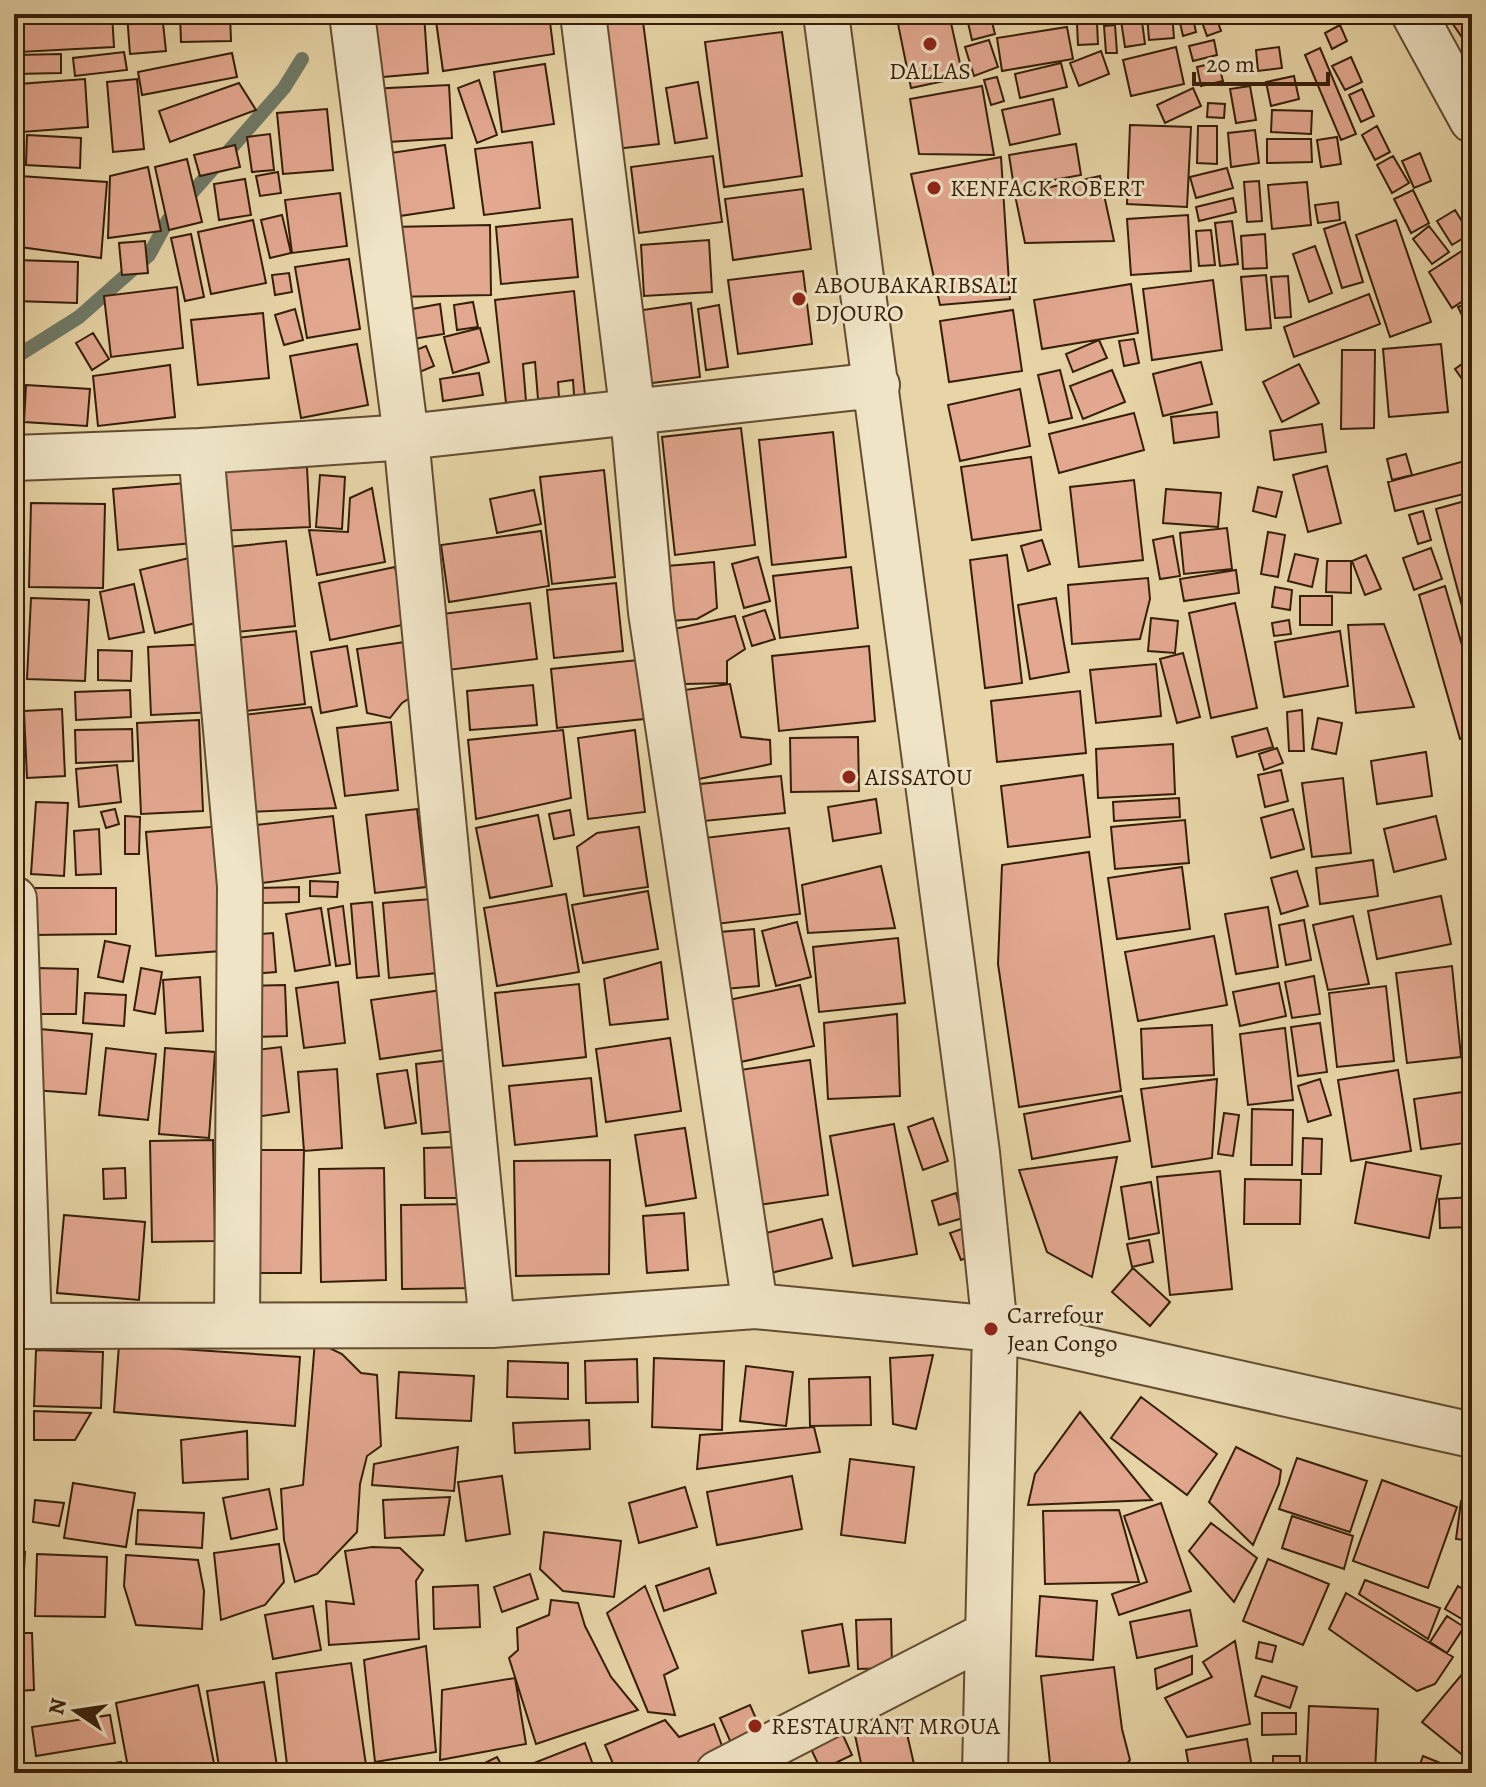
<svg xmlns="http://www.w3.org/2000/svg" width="1486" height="1787" font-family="Alegreya,serif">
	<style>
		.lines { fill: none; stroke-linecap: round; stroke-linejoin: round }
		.stream { stroke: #707b68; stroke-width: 14 }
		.building { fill: #e3a890; stroke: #361e09; stroke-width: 2 }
		.minor-casing { stroke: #624c30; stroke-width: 48 }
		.minor { stroke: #efe4c6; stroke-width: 44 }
		.poi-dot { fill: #8f2418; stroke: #efe4c6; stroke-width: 3 }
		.labels { text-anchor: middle; stroke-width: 6; stroke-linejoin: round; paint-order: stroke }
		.poi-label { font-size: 24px; fill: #361e09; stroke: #efe4c6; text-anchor: start }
	</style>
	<rect width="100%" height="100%" fill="#e7d5a7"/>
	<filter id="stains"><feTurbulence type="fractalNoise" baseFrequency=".0025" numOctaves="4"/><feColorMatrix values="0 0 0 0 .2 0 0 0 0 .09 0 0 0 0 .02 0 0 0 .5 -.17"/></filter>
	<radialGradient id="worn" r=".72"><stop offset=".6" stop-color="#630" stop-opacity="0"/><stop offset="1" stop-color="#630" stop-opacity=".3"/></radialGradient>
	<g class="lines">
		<!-- stream -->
		<path class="stream" d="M 14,358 L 79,317 L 149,255 L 168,220 L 284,88 L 302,59"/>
	</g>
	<!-- building -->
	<path class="building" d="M 17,14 L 112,14 L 114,47 L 19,52 Z
		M 127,14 L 162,14 L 166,51 L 130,54 Z
		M 180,14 L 230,14 L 231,41 L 181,42 Z
		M 424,14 L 428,73 L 372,78 L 368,19 Z
		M 435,14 L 549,14 L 554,54 L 443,71 Z
		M 615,14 L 642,14 L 659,144 L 616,149 L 598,16 Z
		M 896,14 L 949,14 L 963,77 L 911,88 Z
		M 966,14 L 990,14 L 995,34 L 972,40 Z
		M 998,14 L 1070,14 L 1045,22 L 999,23 Z
		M 1120,14 L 1141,14 L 1145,44 L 1125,47 Z
		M 1147,14 L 1172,14 L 1174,38 L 1149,40 Z
		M 1178,14 L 1192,14 L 1196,32 L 1183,36 Z
		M 1199,14 L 1215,14 L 1221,31 L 1207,36 Z
		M 1446,14 L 1472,15 L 1470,49 Z
		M 1097,23 L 1098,44 L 1078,45 L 1077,24 Z
		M 1115,25 L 1117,53 L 1106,53 L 1104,26 Z
		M 1340,25 L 1347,41 L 1332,49 L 1325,33 Z
		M 1067,27 L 1073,59 L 1002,71 L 997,38 Z
		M 782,32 L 802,176 L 724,187 L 705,42 Z
		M 989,40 L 998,67 L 974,76 L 965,47 Z
		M 1214,40 L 1217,55 L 1193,61 L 1189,46 Z
		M 1176,47 L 1184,84 L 1131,96 L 1123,60 Z
		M 1279,47 L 1282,68 L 1258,71 L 1256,50 Z
		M 1320,48 L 1356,134 L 1341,140 L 1305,55 Z
		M 1101,51 L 1109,74 L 1079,86 L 1070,63 Z
		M 124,52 L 127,70 L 75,76 L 73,58 Z
		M 232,53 L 237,77 L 142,95 L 138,72 Z
		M 61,54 L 61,73 L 15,74 L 15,55 Z
		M 1351,57 L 1362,82 L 1345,90 L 1332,66 Z
		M 1218,62 L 1223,81 L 1201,86 L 1197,67 Z
		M 1061,63 L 1067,87 L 1020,98 L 1015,74 Z
		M 545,64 L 554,124 L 502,132 L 494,72 Z
		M 1294,76 L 1299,99 L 1271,106 L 1266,82 Z
		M 997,77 L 1004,101 L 991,105 L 984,80 Z
		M 85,79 L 88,127 L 22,132 L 19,84 Z
		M 137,79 L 144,149 L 113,152 L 107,82 Z
		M 479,80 L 497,135 L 477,143 L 458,88 Z
		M 698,82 L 707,138 L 675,143 L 666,88 Z
		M 239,83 L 256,110 L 170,142 L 159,111 Z
		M 449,85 L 452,138 L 372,143 L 369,89 Z
		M 982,86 L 994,155 L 919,154 L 910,99 Z
		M 1250,86 L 1256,120 L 1236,123 L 1230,89 Z
		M 1193,88 L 1201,106 L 1165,123 L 1157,105 Z
		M 1362,89 L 1374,116 L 1361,122 L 1349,95 Z
		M 1053,99 L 1060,134 L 1010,145 L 1002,110 Z
		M 1208,103 L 1225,104 L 1224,118 L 1207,117 Z
		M 327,109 L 333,170 L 283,174 L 277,113 Z
		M 1272,110 L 1312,111 L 1311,134 L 1271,132 Z
		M 1130,125 L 1191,127 L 1187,207 L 1127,204 Z
		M 1198,126 L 1217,126 L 1217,164 L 1197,163 Z
		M 1377,126 L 1390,152 L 1375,160 L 1362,135 Z
		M 1255,130 L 1259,163 L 1231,167 L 1228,133 Z
		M 270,134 L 274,170 L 252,172 L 247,137 Z
		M 27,135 L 81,138 L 80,168 L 26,165 Z
		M 1337,137 L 1341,164 L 1321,167 L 1317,140 Z
		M 1267,139 L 1311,139 L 1312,162 L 1267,163 Z
		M 532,142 L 540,208 L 484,215 L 475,149 Z
		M 1076,144 L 1081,175 L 1014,187 L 1009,155 Z
		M 235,145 L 240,167 L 200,176 L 194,155 Z
		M 445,145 L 454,208 L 393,217 L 384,154 Z
		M 1420,153 L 1431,181 L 1414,188 L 1402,161 Z
		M 713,156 L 722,222 L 639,233 L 631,167 Z
		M 1393,156 L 1409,183 L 1392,193 L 1377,165 Z
		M 1001,157 L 1010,299 L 940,305 L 911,174 Z
		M 187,159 L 202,222 L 169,230 L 155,167 Z
		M 148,167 L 161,231 L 108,238 L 110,176 Z
		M 1227,168 L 1233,188 L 1196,198 L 1190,177 Z
		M 278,172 L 281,193 L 260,196 L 256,176 Z
		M 20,176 L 107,182 L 101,258 L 20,247 L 17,234 Z
		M 1100,176 L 1114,241 L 1025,243 L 1015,195 Z
		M 245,179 L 251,215 L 219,220 L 214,184 Z
		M 1259,181 L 1262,221 L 1247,222 L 1244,182 Z
		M 1307,182 L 1311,225 L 1272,229 L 1268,185 Z
		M 803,189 L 811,249 L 733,260 L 725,199 Z
		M 1413,190 L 1429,223 L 1411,233 L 1394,199 Z
		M 340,193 L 347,246 L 292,253 L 285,200 Z
		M 1233,198 L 1236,212 L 1199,221 L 1196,207 Z
		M 1338,202 L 1340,220 L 1318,223 L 1315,205 Z
		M 1455,210 L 1470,234 L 1452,245 L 1437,221 Z
		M 282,215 L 291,253 L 270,258 L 261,220 Z
		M 1188,215 L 1191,271 L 1131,275 L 1127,219 Z
		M 572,219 L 578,277 L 501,284 L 496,227 Z
		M 253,220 L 266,283 L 211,294 L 198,232 Z
		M 1396,220 L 1431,322 L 1390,337 L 1356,235 Z
		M 1232,221 L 1238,264 L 1220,266 L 1215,223 Z
		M 1345,222 L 1363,282 L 1342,288 L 1324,229 Z
		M 490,225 L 491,295 L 390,297 L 390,227 Z
		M 1429,226 L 1449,252 L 1432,264 L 1413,239 Z
		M 1211,230 L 1215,265 L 1199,266 L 1196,231 Z
		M 191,234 L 204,297 L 185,301 L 171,238 Z
		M 1265,234 L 1267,268 L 1243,269 L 1241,236 Z
		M 709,240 L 712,292 L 644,296 L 641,245 Z
		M 145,241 L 148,273 L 122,275 L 119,243 Z
		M 1315,246 L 1332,293 L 1309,302 L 1293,254 Z
		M 1468,247 L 1472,253 L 1472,295 L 1452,308 L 1429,272 Z
		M 349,259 L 360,329 L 307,338 L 295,267 Z
		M 16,260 L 78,262 L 77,303 L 15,301 Z
		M 803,271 L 812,344 L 738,354 L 728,280 Z
		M 289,273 L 292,292 L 275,295 L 272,275 Z
		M 1266,275 L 1271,328 L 1246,330 L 1241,277 Z
		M 1288,276 L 1291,317 L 1275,318 L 1271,277 Z
		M 1213,280 L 1222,350 L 1152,360 L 1143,289 Z
		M 1131,284 L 1138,333 L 1042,349 L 1034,300 Z
		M 177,287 L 183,348 L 111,357 L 104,296 Z
		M 574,291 L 585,395 L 574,395 L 573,380 L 558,382 L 559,397 L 538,399 L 535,362 L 523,364 L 526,401 L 506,403 L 495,300 Z
		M 1369,294 L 1380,324 L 1294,357 L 1284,327 Z
		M 1472,301 L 1472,336 L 1458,307 Z
		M 473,302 L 478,327 L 457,330 L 454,305 Z
		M 691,303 L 700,377 L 645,384 L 636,311 Z
		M 440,304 L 444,334 L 399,341 L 395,312 Z
		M 719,305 L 728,367 L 706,370 L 698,309 Z
		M 295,309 L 303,340 L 284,345 L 275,315 Z
		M 1013,310 L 1022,371 L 949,382 L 940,321 Z
		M 263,313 L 269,378 L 198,385 L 191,320 Z
		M 480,328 L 489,362 L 453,373 L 444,337 Z
		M 93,333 L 109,359 L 92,370 L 76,343 Z
		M 1134,339 L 1139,363 L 1124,366 L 1119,341 Z
		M 1099,340 L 1107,358 L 1073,372 L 1066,354 Z
		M 357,344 L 368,405 L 301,418 L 290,356 Z
		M 1441,344 L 1448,412 L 1389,417 L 1383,349 Z
		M 426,346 L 434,366 L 410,376 L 401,356 Z
		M 1342,350 L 1375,350 L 1374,428 L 1341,429 Z
		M 1472,357 L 1472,393 L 1455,369 Z
		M 1201,362 L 1212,404 L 1163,416 L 1153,374 Z
		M 1299,364 L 1319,403 L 1282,422 L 1263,382 Z
		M 170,365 L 175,417 L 98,426 L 93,376 Z
		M 1060,370 L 1072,418 L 1049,423 L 1038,375 Z
		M 1112,370 L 1125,402 L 1083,419 L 1070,386 Z
		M 479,373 L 483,395 L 443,401 L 440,379 Z
		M 26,385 L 90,389 L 87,426 L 24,422 Z
		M 1020,389 L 1030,446 L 960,461 L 948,405 Z
		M 1217,412 L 1219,437 L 1174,443 L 1171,417 Z
		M 1134,413 L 1144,450 L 1059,473 L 1049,434 Z
		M 1322,424 L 1326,452 L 1274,460 L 1270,431 Z
		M 741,428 L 755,545 L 675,555 L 662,437 Z
		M 833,432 L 846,557 L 772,565 L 759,440 Z
		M 1406,454 L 1412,475 L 1392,480 L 1387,459 Z
		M 1031,457 L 1041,530 L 972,540 L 961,467 Z
		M 1472,459 L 1472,492 L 1395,511 L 1388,482 Z
		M 1327,466 L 1341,523 L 1308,532 L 1293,475 Z
		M 307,467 L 310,527 L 218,531 L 215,472 Z
		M 604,470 L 615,577 L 552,584 L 540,477 Z
		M 320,475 L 345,477 L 342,529 L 316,527 Z
		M 1134,480 L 1143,560 L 1079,567 L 1070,487 Z
		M 198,482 L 204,542 L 118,550 L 113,489 Z
		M 1258,487 L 1282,492 L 1276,517 L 1253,511 Z
		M 372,488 L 385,562 L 317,575 L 309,530 L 348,532 L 350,498 Z
		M 1166,489 L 1221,493 L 1218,527 L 1163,523 Z
		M 534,490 L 541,524 L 497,533 L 490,499 Z
		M 1472,499 L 1472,636 L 1470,636 L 1436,509 Z
		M 31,503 L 105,504 L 103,588 L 29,587 Z
		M 1423,511 L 1431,540 L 1418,544 L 1409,515 Z
		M 1227,528 L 1232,569 L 1184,574 L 1180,533 Z
		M 541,531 L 549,586 L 449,602 L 441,545 Z
		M 1268,532 L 1285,535 L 1278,577 L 1261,574 Z
		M 1173,536 L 1180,576 L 1160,579 L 1153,540 Z
		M 1042,540 L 1050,564 L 1028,571 L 1021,546 Z
		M 286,541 L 295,626 L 227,633 L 219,548 Z
		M 1431,548 L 1442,579 L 1414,590 L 1403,558 Z
		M 1295,554 L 1318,559 L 1312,587 L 1288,581 Z
		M 1007,555 L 1022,683 L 985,688 L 970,560 Z
		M 1366,555 L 1381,589 L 1365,595 L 1352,561 Z
		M 197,556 L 212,619 L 155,633 L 140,570 Z
		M 758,557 L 770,601 L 744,608 L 732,564 Z
		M 1327,561 L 1351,561 L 1351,593 L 1326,592 Z
		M 714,562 L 717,608 L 697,619 L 658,622 L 655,567 Z
		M 395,567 L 407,624 L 330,640 L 319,583 Z
		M 851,567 L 858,628 L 780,638 L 773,576 Z
		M 1236,570 L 1239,593 L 1184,601 L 1180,579 Z
		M 1148,578 L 1150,599 L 1140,639 L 1072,644 L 1068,585 Z
		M 616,583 L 623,651 L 554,658 L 547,590 Z
		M 134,584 L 144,632 L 109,639 L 100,592 Z
		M 1445,586 L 1472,680 L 1472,735 L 1460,739 L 1419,595 Z
		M 1275,587 L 1292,590 L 1290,610 L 1272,607 Z
		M 1300,596 L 1332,596 L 1332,625 L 1300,625 Z
		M 31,598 L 89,600 L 85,681 L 27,679 Z
		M 1056,598 L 1069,672 L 1030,679 L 1018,605 Z
		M 530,603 L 537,659 L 448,670 L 442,614 Z
		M 1235,603 L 1257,708 L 1211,718 L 1189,613 Z
		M 765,610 L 775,639 L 752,646 L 743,617 Z
		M 735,616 L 745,649 L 727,661 L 727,683 L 685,684 L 674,629 Z
		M 1151,618 L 1178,621 L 1175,653 L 1148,651 Z
		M 1289,620 L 1291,634 L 1274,636 L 1272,623 Z
		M 1384,624 L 1414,707 L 1356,713 L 1348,625 Z
		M 296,631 L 305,704 L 237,712 L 229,639 Z
		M 1340,631 L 1348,686 L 1284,697 L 1275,642 Z
		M 405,642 L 413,696 L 402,703 L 390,718 L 367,713 L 357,649 Z
		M 212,644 L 215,712 L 151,715 L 148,647 Z
		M 347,646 L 357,706 L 321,713 L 311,652 Z
		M 869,646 L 875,721 L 779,731 L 772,656 Z
		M 98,650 L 132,651 L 131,681 L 98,680 Z
		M 1183,653 L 1200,717 L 1177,723 L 1160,659 Z
		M 638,660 L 644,719 L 557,728 L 551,669 Z
		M 1156,664 L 1161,716 L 1096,723 L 1090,670 Z
		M 730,684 L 741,737 L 770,740 L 771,764 L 694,780 L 684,690 Z
		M 533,685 L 537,725 L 470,730 L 467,691 Z
		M 130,690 L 131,717 L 76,720 L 75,692 Z
		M 1080,691 L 1086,753 L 997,762 L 991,701 Z
		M 311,707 L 336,808 L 247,812 L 235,716 Z
		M 62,709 L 65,776 L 27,778 L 24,711 Z
		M 1302,710 L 1304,751 L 1289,751 L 1287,712 Z
		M 1318,718 L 1342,723 L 1336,754 L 1312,749 Z
		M 199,720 L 203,811 L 141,814 L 137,723 Z
		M 391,722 L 398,790 L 345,796 L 337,728 Z
		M 1267,728 L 1273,747 L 1237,757 L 1232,737 Z
		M 132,729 L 133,761 L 76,763 L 75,730 Z
		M 563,730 L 571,798 L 476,819 L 468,740 Z
		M 635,730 L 645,812 L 588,819 L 578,738 Z
		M 858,737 L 859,791 L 791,792 L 790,738 Z
		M 1173,744 L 1175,794 L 1098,798 L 1096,749 Z
		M 1277,748 L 1283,763 L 1264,770 L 1259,754 Z
		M 1426,752 L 1432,796 L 1377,804 L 1371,761 Z
		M 117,765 L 121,802 L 79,807 L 76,769 Z
		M 1281,770 L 1288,801 L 1265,807 L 1258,775 Z
		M 1083,775 L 1090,837 L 1008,847 L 1001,786 Z
		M 781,776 L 785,813 L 704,821 L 700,784 Z
		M 1343,778 L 1351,853 L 1312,857 L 1302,783 Z
		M 1179,798 L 1180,817 L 1114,821 L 1113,802 Z
		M 876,799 L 881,833 L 833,841 L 828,807 Z
		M 36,802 L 68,803 L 64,876 L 31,874 Z
		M 115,809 L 119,824 L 106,828 L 101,812 Z
		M 417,809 L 426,887 L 375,893 L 366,815 Z
		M 1293,809 L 1304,849 L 1271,858 L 1261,818 Z
		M 570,810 L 574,835 L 554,839 L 549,814 Z
		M 538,815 L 552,886 L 490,898 L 476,828 Z
		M 125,816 L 140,817 L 139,854 L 125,854 Z
		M 333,816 L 340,873 L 254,884 L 247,826 Z
		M 1436,816 L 1446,859 L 1394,872 L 1384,829 Z
		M 1185,820 L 1189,863 L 1115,869 L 1111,827 Z
		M 224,826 L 234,950 L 156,956 L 146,832 Z
		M 639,827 L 648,887 L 584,896 L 577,847 L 597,833 Z
		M 789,828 L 800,914 L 716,924 L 704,838 Z
		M 99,829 L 101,874 L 76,875 L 74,831 Z
		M 1472,834 L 1472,867 L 1462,837 Z
		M 1089,852 L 1121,1091 L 1019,1107 L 998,964 L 1002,865 Z
		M 1373,860 L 1378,896 L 1320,904 L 1316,868 Z
		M 881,866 L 895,928 L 808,933 L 802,885 Z
		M 1182,867 L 1190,929 L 1117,939 L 1108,878 Z
		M 1297,871 L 1308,906 L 1281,914 L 1271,878 Z
		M 310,881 L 338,882 L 337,897 L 310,896 Z
		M 299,887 L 299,902 L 260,903 L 259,888 Z
		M 33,888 L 116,888 L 116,934 L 33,935 Z
		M 648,891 L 658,949 L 583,963 L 572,905 Z
		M 566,894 L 579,972 L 497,986 L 484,908 Z
		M 1441,896 L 1451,944 L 1377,959 L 1368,911 Z
		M 431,899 L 437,973 L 389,978 L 383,903 Z
		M 372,902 L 379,976 L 357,978 L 351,904 Z
		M 343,906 L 350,964 L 336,966 L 328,909 Z
		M 1268,907 L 1278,967 L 1236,974 L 1225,914 Z
		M 321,908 L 330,965 L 295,971 L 286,914 Z
		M 1353,916 L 1369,984 L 1328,990 L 1313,925 Z
		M 1304,920 L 1311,960 L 1286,965 L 1279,925 Z
		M 797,922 L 811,977 L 776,986 L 762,931 Z
		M 754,929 L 759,986 L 724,989 L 720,932 Z
		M 273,933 L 276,972 L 250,974 L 248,935 Z
		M 1214,936 L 1227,1005 L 1138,1021 L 1125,952 Z
		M 898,938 L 905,1003 L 819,1012 L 813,947 Z
		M 105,941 L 130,946 L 123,982 L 98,977 Z
		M 661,962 L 668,1019 L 610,1025 L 604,979 Z
		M 1452,966 L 1461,1057 L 1407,1063 L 1396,973 Z
		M 37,968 L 78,969 L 76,1014 L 36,1014 Z
		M 141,968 L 162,972 L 155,1014 L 134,1010 Z
		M 1314,976 L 1320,1014 L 1292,1018 L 1285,982 Z
		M 200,977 L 203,1031 L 166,1033 L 163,980 Z
		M 338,982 L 345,1043 L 304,1048 L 296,988 Z
		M 1279,983 L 1286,1016 L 1240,1026 L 1233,992 Z
		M 579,984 L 586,1057 L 503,1066 L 495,993 Z
		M 285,985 L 287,1036 L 250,1037 L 249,986 Z
		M 800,985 L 814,1046 L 736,1063 L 724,1001 Z
		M 1386,986 L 1394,1061 L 1337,1067 L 1329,993 Z
		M 442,990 L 450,1049 L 380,1059 L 371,1000 Z
		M 85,993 L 126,995 L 124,1026 L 83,1023 Z
		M 897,1014 L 900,1096 L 828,1099 L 824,1023 Z
		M 1320,1023 L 1327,1072 L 1298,1076 L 1291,1027 Z
		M 1212,1025 L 1214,1075 L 1143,1079 L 1141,1029 Z
		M 1285,1028 L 1293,1100 L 1248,1105 L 1240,1034 Z
		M 40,1029 L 92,1034 L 86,1094 L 34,1090 Z
		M 670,1038 L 681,1111 L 606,1122 L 596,1049 Z
		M 281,1047 L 289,1112 L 249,1118 L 240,1052 Z
		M 106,1048 L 156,1054 L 148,1120 L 99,1115 Z
		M 165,1048 L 215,1052 L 209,1138 L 159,1134 Z
		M 451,1060 L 457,1131 L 422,1134 L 416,1064 Z
		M 810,1060 L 828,1195 L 751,1206 L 733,1071 Z
		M 337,1069 L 342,1148 L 304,1151 L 298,1072 Z
		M 407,1070 L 416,1123 L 385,1128 L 377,1074 Z
		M 1398,1070 L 1411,1151 L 1351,1161 L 1338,1080 Z
		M 591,1078 L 597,1136 L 515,1145 L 509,1086 Z
		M 1217,1079 L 1212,1158 L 1152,1167 L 1141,1089 Z
		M 1320,1079 L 1331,1115 L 1308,1122 L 1298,1086 Z
		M 1470,1091 L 1472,1142 L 1421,1149 L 1414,1099 Z
		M 1122,1096 L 1130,1141 L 1032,1159 L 1024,1114 Z
		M 1252,1109 L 1293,1110 L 1292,1165 L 1251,1165 Z
		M 1224,1113 L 1239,1115 L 1233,1156 L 1218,1154 Z
		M 933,1118 L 948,1161 L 923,1170 L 908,1127 Z
		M 894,1124 L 917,1254 L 853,1266 L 830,1136 Z
		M 685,1128 L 696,1198 L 646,1206 L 635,1135 Z
		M 1303,1138 L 1322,1139 L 1321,1174 L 1302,1174 Z
		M 213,1140 L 215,1241 L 152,1242 L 150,1141 Z
		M 463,1147 L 463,1198 L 425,1198 L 424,1148 Z
		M 256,1150 L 304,1150 L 301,1273 L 254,1273 Z
		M 1117,1157 L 1092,1277 L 1047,1252 L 1019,1170 Z
		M 610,1160 L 609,1274 L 516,1276 L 514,1161 Z
		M 1366,1162 L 1441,1176 L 1429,1238 L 1355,1223 Z
		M 125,1168 L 126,1198 L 104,1199 L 103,1169 Z
		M 384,1168 L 386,1280 L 321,1282 L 319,1169 Z
		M 1220,1171 L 1232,1289 L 1170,1295 L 1157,1177 Z
		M 1245,1179 L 1301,1180 L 1300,1224 L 1244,1224 Z
		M 1151,1182 L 1159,1233 L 1129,1239 L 1121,1187 Z
		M 956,1193 L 963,1218 L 939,1225 L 932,1201 Z
		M 1472,1197 L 1472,1227 L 1440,1228 L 1439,1199 Z
		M 471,1204 L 472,1288 L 402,1289 L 401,1205 Z
		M 684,1213 L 688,1270 L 647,1273 L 643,1216 Z
		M 64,1215 L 145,1222 L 139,1300 L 57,1293 Z
		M 822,1219 L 832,1258 L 771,1273 L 762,1234 Z
		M 970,1226 L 980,1253 L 961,1260 L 950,1233 Z
		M 1149,1240 L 1153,1262 L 1132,1267 L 1127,1244 Z
		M 1133,1268 L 1170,1302 L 1150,1326 L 1112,1292 Z
		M 315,1341 L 342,1354 L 361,1373 L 377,1375 L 381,1446 L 367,1456 L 360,1484 L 357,1532 L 317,1574 L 295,1582 L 284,1540 L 281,1489 L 303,1485 Z
		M 119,1345 L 300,1357 L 295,1426 L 114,1412 Z
		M 36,1350 L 103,1352 L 101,1408 L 34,1406 Z
		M 933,1355 L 916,1429 L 893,1424 L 890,1358 Z
		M 654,1358 L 724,1361 L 722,1430 L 652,1427 Z
		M 637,1359 L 638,1402 L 586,1403 L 585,1361 Z
		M 508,1361 L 568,1363 L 568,1399 L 507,1397 Z
		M 746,1366 L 793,1372 L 786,1426 L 740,1421 Z
		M 399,1372 L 474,1376 L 471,1421 L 396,1418 Z
		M 870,1377 L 871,1425 L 810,1426 L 809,1379 Z
		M 1141,1397 L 1217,1454 L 1187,1495 L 1111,1438 Z
		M 34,1411 L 91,1413 L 75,1440 L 34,1440 Z
		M 1080,1412 L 1152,1500 L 1028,1505 L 1035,1474 Z
		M 589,1420 L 590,1449 L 515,1453 L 513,1423 Z
		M 814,1427 L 820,1452 L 697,1469 L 700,1435 Z
		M 247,1431 L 248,1479 L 183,1483 L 181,1440 Z
		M 458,1447 L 454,1491 L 372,1485 L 374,1464 Z
		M 1236,1447 L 1281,1470 L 1279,1484 L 1253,1545 L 1209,1502 Z
		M 1297,1458 L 1367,1481 L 1350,1532 L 1279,1509 Z
		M 850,1459 L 914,1467 L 905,1543 L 841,1535 Z
		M 502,1476 L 510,1534 L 466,1541 L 458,1482 Z
		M 792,1476 L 802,1529 L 717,1545 L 707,1492 Z
		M 1382,1480 L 1457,1507 L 1428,1588 L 1353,1561 Z
		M 73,1483 L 135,1493 L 126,1547 L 64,1538 Z
		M 685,1487 L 697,1527 L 639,1543 L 629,1503 Z
		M 269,1489 L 277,1529 L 231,1539 L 223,1498 Z
		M 450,1497 L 444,1535 L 385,1538 L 383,1500 Z
		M 35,1500 L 64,1503 L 59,1526 L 33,1522 Z
		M 1461,1501 L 1472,1502 L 1472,1541 L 1456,1539 Z
		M 1161,1503 L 1191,1591 L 1119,1615 L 1112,1594 L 1147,1582 L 1124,1516 Z
		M 138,1510 L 204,1513 L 202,1548 L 136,1544 Z
		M 1119,1510 L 1139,1582 L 1045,1584 L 1043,1511 Z
		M 1292,1516 L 1353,1536 L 1344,1569 L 1282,1548 Z
		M 1211,1523 L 1257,1558 L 1234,1602 L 1189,1551 Z
		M 544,1532 L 621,1541 L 614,1597 L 563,1591 L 540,1569 Z
		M 279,1544 L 284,1582 L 265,1605 L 221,1620 L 214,1553 Z
		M 372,1547 L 400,1548 L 423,1570 L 416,1581 L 419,1639 L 329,1645 L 326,1601 L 354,1604 L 345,1551 Z
		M 14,1552 L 25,1552 L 22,1604 L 14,1604 Z
		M 37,1554 L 107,1557 L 105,1617 L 35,1616 Z
		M 126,1555 L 198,1560 L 204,1591 L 202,1629 L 136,1625 L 124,1586 Z
		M 1268,1559 L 1329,1584 L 1303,1645 L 1243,1621 Z
		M 709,1568 L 716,1593 L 664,1611 L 656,1586 Z
		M 530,1574 L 538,1599 L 502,1612 L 494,1587 Z
		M 1365,1580 L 1440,1608 L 1428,1639 L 1359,1594 Z
		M 478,1585 L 480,1627 L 434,1629 L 433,1587 Z
		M 645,1586 L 678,1668 L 664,1675 L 675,1715 L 648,1712 L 607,1613 Z
		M 1458,1586 L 1472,1595 L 1472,1625 L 1445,1609 Z
		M 1346,1593 L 1453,1657 L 1435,1684 L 1417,1691 L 1329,1629 Z
		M 1040,1596 L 1097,1601 L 1093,1660 L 1036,1656 Z
		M 551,1600 L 578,1603 L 585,1626 L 611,1677 L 638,1710 L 536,1744 L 509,1658 L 518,1650 L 517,1628 L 549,1615 Z
		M 313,1606 L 321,1650 L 273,1659 L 265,1615 Z
		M 1190,1610 L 1197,1646 L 1137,1658 L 1130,1622 Z
		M 1447,1616 L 1464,1627 L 1447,1653 L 1430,1642 Z
		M 891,1619 L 892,1668 L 858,1669 L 856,1620 Z
		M 842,1624 L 849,1666 L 809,1673 L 802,1631 Z
		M 14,1633 L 32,1633 L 34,1690 L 14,1691 Z
		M 1235,1641 L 1250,1724 L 1187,1737 L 1165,1698 L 1212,1677 L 1203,1662 Z
		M 1259,1642 L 1276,1646 L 1272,1662 L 1256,1658 Z
		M 426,1646 L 436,1752 L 375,1762 L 364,1660 Z
		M 1192,1656 L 1192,1674 L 1157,1689 L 1155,1669 Z
		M 351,1663 L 366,1765 L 347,1773 L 288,1773 L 276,1673 Z
		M 1114,1667 L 1122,1729 L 1130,1760 L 1119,1773 L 1051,1773 L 1041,1676 Z
		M 1468,1667 L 1472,1670 L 1471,1762 L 1422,1722 Z
		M 1262,1676 L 1297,1687 L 1290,1708 L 1255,1696 Z
		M 515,1678 L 526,1744 L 440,1760 L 442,1690 Z
		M 264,1682 L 278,1773 L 220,1773 L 207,1691 Z
		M 198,1685 L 216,1773 L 129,1773 L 116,1703 Z
		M 750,1705 L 761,1730 L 731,1743 L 720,1718 Z
		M 1309,1706 L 1378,1709 L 1375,1773 L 1306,1773 Z
		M 1262,1713 L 1296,1713 L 1296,1734 L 1262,1735 Z
		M 110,1715 L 115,1743 L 36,1756 L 32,1727 Z
		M 665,1720 L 679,1737 L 714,1724 L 725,1754 L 678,1773 L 617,1773 L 605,1745 Z
		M 905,1725 L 916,1773 L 863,1773 L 855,1735 Z
		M 842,1733 L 852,1755 L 821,1770 L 811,1749 Z
		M 1247,1739 L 1253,1773 L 1190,1773 L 1186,1750 Z
		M 585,1743 L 596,1773 L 523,1773 L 521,1768 Z
		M 20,1744 L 25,1773 L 14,1773 L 14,1746 Z
		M 1273,1756 L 1300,1756 L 1300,1773 L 1273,1773 Z
		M 1423,1756 L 1465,1773 L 1417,1773 Z
		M 497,1757 L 506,1773 L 464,1773 Z
		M 121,1762 L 123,1773 L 55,1773 Z"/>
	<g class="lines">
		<!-- minor casing -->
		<g class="minor-casing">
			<path id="minor" d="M 352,14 L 406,437 L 492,1325
				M 583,14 L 633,415 L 651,612 L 755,1306
				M 826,14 L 977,1153 L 995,1329 L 985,1773
				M 1414,14 L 1472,120
				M 201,451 L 240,886 L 237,1324
				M 14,458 L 201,451 L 406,437 L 877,385
				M 14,899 L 29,1326
				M 14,1326 L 492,1325 L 755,1306 L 995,1329 L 1472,1435
				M 718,1773 L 986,1635"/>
		</g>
		<!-- minor -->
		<use href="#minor" class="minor"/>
	</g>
	<!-- markers -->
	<g class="poi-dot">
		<circle cx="930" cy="44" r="8"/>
		<circle cx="934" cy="188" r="8"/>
		<circle cx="799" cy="299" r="8"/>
		<circle cx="849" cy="777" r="8"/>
		<circle cx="991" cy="1329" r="8"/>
		<circle cx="755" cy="1726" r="8"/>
	</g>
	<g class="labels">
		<!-- poi labels -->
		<g class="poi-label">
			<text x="930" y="79" text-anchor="middle">DALLAS</text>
			<text x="950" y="196">KENFACK ROBERT</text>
			<text x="815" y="293">ABOUBAKARIBSALI<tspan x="815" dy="28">DJOURO</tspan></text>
			<text x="865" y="785">AISSATOU</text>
			<text x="1007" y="1323">Carrefour<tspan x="1007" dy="28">Jean Congo</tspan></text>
			<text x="771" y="1734">RESTAURANT MROUA</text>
		</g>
	</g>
	<!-- margin -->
	<rect width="1486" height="1787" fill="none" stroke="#e7d5a7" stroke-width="48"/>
	<rect x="16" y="16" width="1454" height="1755" fill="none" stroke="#361e09" stroke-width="4"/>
	<rect x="24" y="24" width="1438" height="1739" fill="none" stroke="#361e09" stroke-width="2"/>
	<!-- north arrow -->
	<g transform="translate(76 1711) rotate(283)" stroke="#efe4c6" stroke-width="6" paint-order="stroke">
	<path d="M0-6L14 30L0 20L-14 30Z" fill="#361e09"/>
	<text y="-12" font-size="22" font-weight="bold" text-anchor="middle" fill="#361e09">N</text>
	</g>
	<!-- scale -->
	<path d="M1194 72v12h134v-12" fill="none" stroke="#361e09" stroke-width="4"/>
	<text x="1206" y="72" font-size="24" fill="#361e09" stroke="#efe4c6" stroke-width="6" paint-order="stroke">20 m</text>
	<rect width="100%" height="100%" filter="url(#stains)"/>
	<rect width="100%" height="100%" fill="url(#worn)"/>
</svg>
